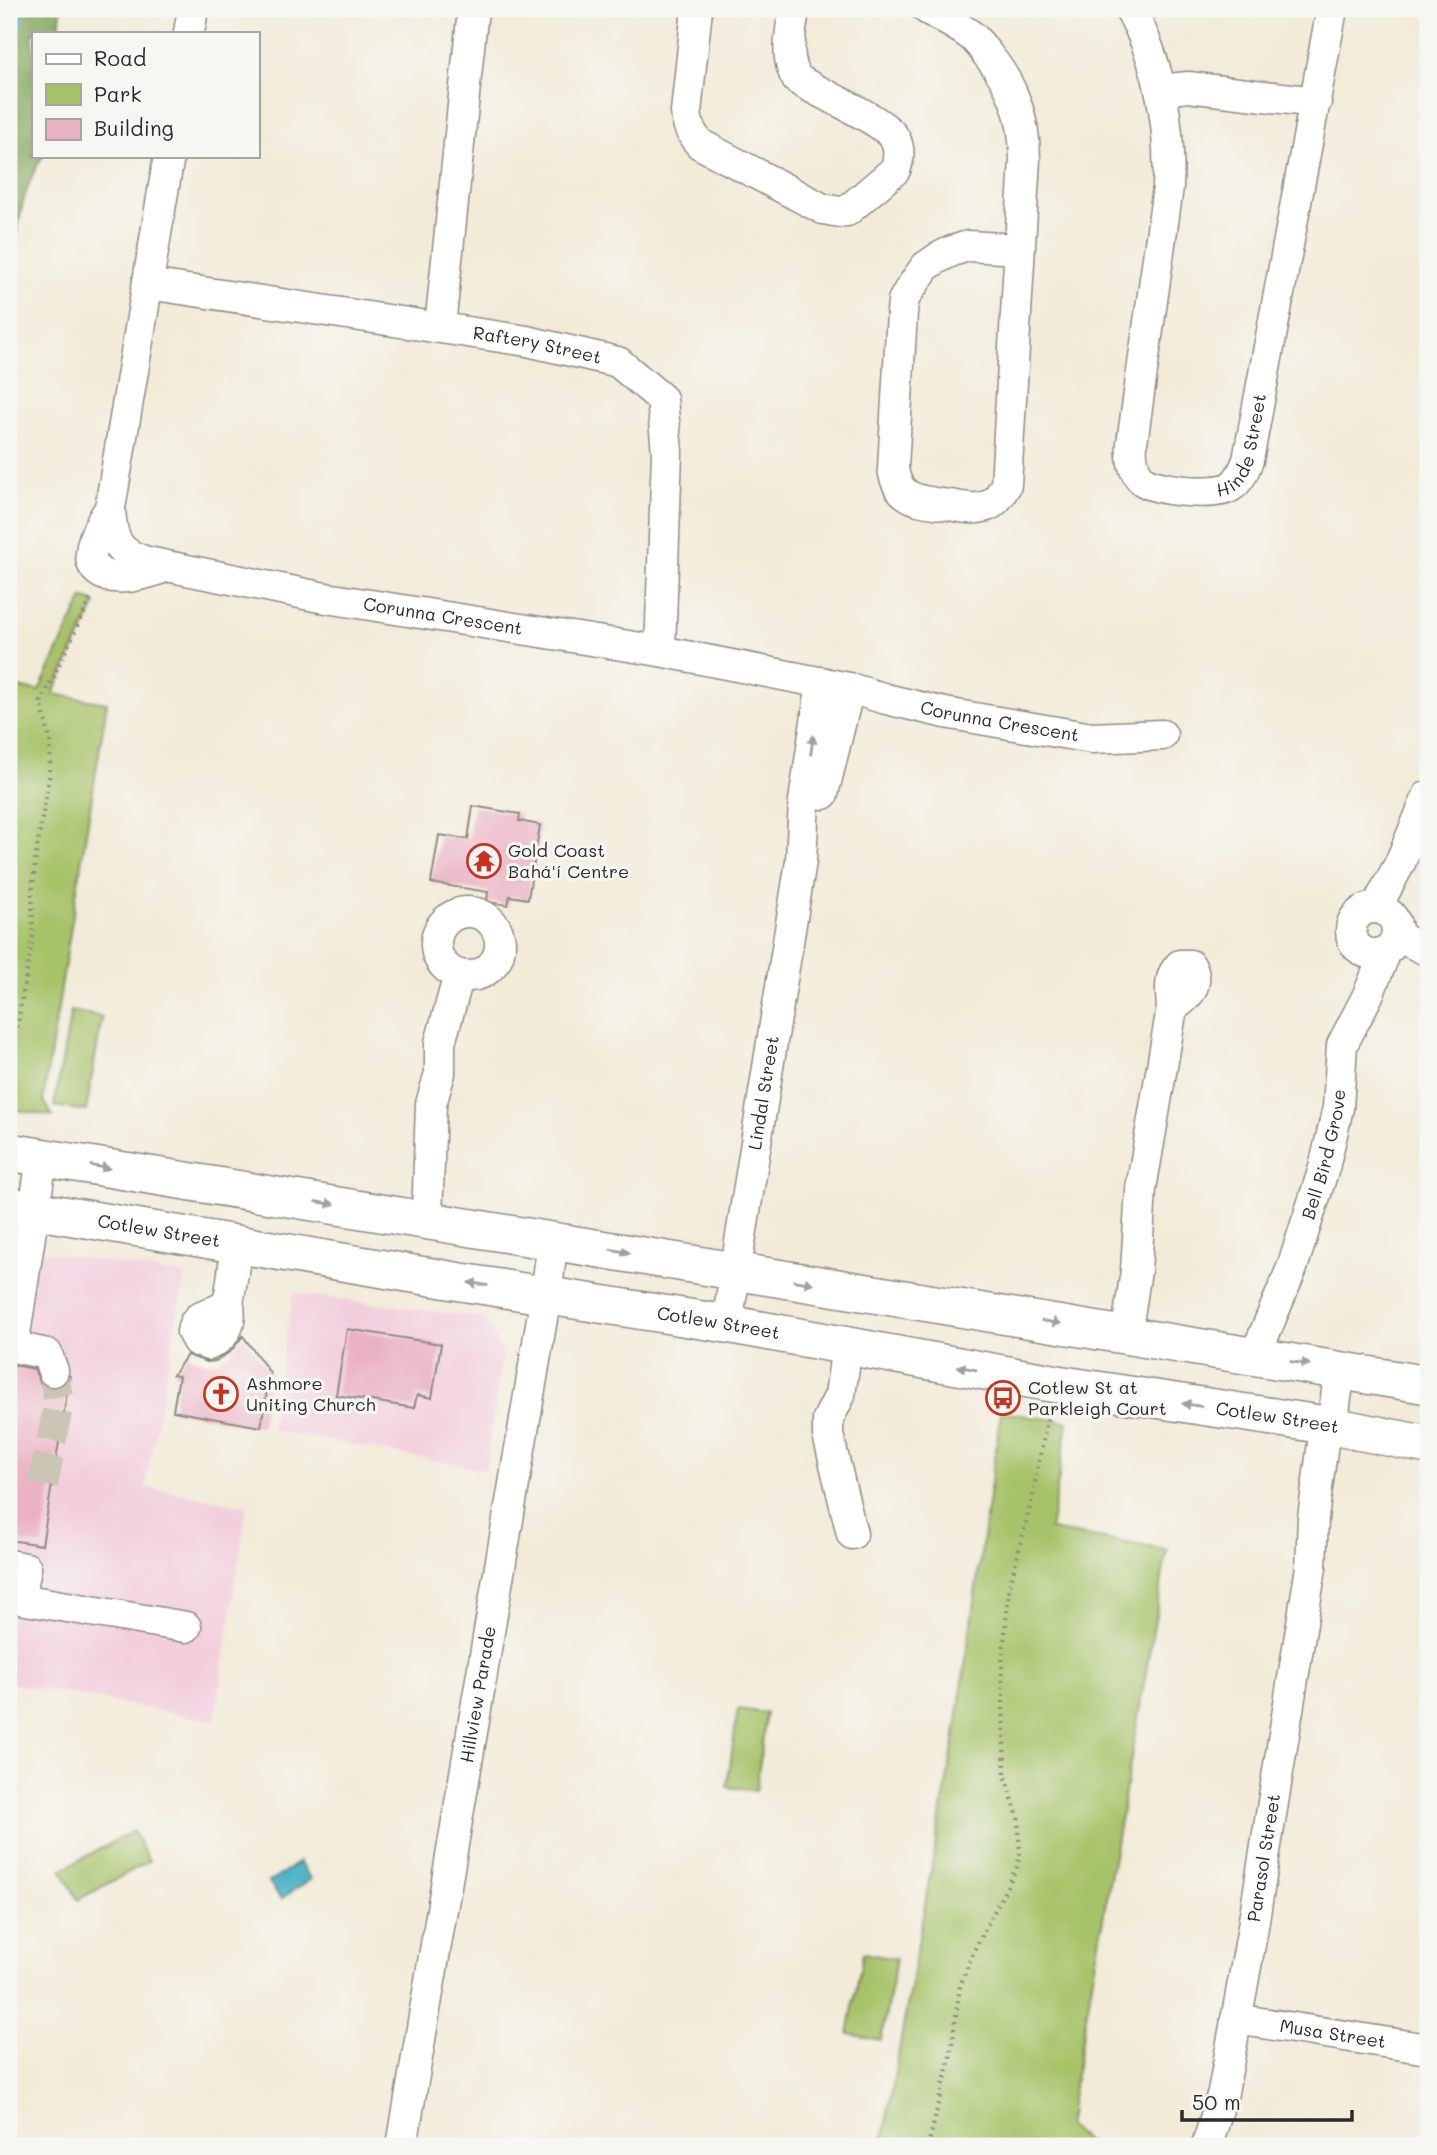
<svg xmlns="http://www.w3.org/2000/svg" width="1437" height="2155" font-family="Mali,sans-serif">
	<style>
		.built { fill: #f3cfde }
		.green { fill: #a7c369; stroke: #69774a; stroke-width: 2 }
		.forest { fill: #85a95d; stroke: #586a44; stroke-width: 2 }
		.water { fill: #44b0c3; stroke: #386e77; stroke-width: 2 }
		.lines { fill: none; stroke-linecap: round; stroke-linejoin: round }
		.stream { stroke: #44b0c3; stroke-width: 7 }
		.building { fill: #eab1c2 }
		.minor-tunnel { stroke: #cac5b5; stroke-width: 30; stroke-dasharray: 30 15; stroke-linecap: butt }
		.minor-casing { stroke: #8e8b82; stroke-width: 33 }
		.major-casing { stroke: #8e8b82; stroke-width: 40 }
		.path { stroke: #8e8b82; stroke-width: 4.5; stroke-dasharray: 2 5; stroke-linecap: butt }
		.minor { stroke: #fff; stroke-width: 30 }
		.major { stroke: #fff; stroke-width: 37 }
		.oneway { fill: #a0a0a0 }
		.labels { text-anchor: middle; stroke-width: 6; stroke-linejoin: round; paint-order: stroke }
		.street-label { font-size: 18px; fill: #2b2b2b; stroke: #f6f6f2 }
		.poi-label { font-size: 18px; fill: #2b2b2b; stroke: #f6f6f2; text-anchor: start }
	</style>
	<rect width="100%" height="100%" fill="#f6f6f2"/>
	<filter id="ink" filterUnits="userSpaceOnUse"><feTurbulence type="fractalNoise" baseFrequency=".0143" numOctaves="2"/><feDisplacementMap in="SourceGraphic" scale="14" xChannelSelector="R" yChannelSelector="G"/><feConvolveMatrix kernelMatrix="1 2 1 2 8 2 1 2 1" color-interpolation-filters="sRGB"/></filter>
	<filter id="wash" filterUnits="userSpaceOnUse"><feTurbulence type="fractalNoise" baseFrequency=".00686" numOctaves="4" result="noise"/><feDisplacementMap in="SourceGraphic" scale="28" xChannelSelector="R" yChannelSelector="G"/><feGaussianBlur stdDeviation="1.57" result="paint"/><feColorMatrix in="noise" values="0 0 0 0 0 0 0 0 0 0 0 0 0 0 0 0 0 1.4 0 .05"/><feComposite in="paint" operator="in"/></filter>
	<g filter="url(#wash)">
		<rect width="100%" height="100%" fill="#f2ebd8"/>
		<!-- built -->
		<path class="built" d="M 9,1246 L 185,1275 L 145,1487 L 247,1506 L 215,1721 L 9,1683 Z
			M 293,1293 L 484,1318 L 503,1354 L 485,1470 L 271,1430 Z"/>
		<!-- green -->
		<path class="green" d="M 83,598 L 96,603 L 53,694 L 107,703 L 43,1100 L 53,1116 L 9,1109 L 9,686 L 39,691 Z
			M 71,1011 L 102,1017 L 86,1111 L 54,1106 Z
			M 1001,1412 L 1068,1422 L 1050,1530 L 1167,1550 L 1067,2126 L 1093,2146 L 882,2146 L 955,1736 Z
			M 738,1709 L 766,1713 L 756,1791 L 727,1787 Z
			M 133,1831 L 149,1861 L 78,1900 L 61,1870 Z
			M 863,1953 L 896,1959 L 881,2040 L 848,2034 Z"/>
		<!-- forest -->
		<path class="forest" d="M 9,9 L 61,9 L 59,33 L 33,33 L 33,156 L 43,156 C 19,192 18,234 9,275 Z"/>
		<!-- water -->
		<path class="water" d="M 299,1862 L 311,1879 L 281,1899 L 269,1882 Z"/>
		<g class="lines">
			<!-- stream -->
			<path class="stream" d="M 9,53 L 23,9
				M 9,65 L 10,82 L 9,109"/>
		</g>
		<g id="blocks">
			<!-- building -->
			<path class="building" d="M 473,806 L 520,814 L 519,821 L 540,825 L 528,899 L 510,896 L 508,905 L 487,902 L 488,892 L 431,883 L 439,835 L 468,839 Z
				M 347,1329 L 441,1344 L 432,1398 L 417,1395 L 414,1408 L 336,1395 Z
				M 243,1336 L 270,1373 L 261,1427 L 173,1411 L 179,1376 L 173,1375 L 187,1355 L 207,1362 L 216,1361 L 231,1351 Z
				M 9,1364 L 34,1369 L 41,1384 L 50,1388 L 59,1387 L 67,1382 L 70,1375 L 42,1545 L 9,1540 Z"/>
		</g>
	</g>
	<g filter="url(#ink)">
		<use href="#blocks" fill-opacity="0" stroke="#8e8b82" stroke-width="2"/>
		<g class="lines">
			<!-- minor-tunnel -->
			<path class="minor-tunnel" d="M 43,1485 L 59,1402 L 53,1371"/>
			<!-- minor casing -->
			<g class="minor-casing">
				<g id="minor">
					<path d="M 697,9 L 686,112 C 687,125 691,134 700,144 L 823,209 L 840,212 L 847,211 L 895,170 C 899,160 900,149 895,139 C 884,119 819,94 797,79 C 784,57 791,33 794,9"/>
					<path d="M 927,9 C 942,18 959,26 973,37 C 978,42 983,48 987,54 C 1013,85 1025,118 1025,159 L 1006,485 C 1000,495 995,505 983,507 C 973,510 961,507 950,505 C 922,501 897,502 893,468 L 902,313 L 903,301 L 908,292 L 925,267 L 938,258 L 952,251 L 968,246 L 1019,249"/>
					<path id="s1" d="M 1130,9 C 1160,62 1171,126 1168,187 L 1132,443 C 1131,455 1132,469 1141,479 C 1153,491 1216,496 1230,487 C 1240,481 1244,470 1248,460 L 1332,9"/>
					<path d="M 189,33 L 193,9"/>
					<path d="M 1160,90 L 1188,87 L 1316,102"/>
					<path id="s2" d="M 169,156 L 110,508 C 112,538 115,553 147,562 L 320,597 L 660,651 L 849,688 L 886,699 L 945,713 L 1092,738 L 1162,735"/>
					<path id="s3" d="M 148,284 L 527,341 L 618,362 L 662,399 L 667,452 L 660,651"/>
					<path d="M 440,327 L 473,9"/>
					<path d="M 110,508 C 67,573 102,591 165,567"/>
					<path d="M 823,794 L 849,688"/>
					<path d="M 1376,908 L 1400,863 L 1428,796"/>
					<circle cx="1374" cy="931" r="23"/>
					<circle cx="468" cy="944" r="32"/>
					<path d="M 1397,936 L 1428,951"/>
					<path d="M 427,1219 L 431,1104 L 440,1073 L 440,1043 L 459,975"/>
					<path id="s4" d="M 727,1324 L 801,861 L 804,801 L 822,682"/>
					<path d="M 1126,1335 L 1136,1271 L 1141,1189 L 1172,1008 C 1171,992 1168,976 1180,965 L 1190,965 C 1201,985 1188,997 1172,1008"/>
					<path d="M 197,1341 L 192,1332 C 195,1307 218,1318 228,1301 C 231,1294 235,1255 237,1244"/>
					<path d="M 208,1345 C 228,1336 233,1321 228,1301"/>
					<path d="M 9,1346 L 47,1354 L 53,1371"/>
					<path d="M 847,1346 L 840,1395 L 828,1419 L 828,1435 L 852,1534"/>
					<path d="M 13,1347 L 42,1158"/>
					<path id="s5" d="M 1255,1356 L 1292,1268 L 1324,1168 L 1338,1108 L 1342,1045 L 1368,995 L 1382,961 L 1381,954"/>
					<path d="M 9,1565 L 26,1568 L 20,1599 L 186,1627"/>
					<path id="s6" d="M 1236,2019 L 1428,2049"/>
					<path id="s7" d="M 402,2146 L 546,1295 L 553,1240"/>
					<path id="s8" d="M 1207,2146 L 1223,2092 L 1251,1939 L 1311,1567 L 1313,1518 L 1323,1443 L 1332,1426 L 1340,1370"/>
				</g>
			</g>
			<!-- major casing -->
			<g class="major-casing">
				<g id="major">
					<path d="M 9,1152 L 1428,1385"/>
					<path id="s9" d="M 9,1206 L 461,1282 L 727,1324 L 1057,1384 L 1332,1426 L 1428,1445"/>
				</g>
			</g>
			<!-- path -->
			<path class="path" d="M 9,1111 L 12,1056 L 33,935 L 32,895 L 36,854 L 49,778 L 51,744 L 41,702 L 92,596
				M 9,1116 L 11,1123
				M 928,2146 L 950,2058 L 960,1986 L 973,1953 L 1017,1867 L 1020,1857 L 1018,1818 L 1005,1775 L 1002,1664 L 1009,1589 L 1031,1503 L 1048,1415"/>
			<!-- minor -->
			<use href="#minor" class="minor"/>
			<!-- major -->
			<use href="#major" class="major"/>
		</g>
		<!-- one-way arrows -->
		<defs><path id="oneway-solid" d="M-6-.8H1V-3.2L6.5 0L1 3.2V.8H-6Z" transform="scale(1.75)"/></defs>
		<g class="oneway">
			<use href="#oneway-solid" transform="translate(812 745) rotate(-82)"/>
			<use href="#oneway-solid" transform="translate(100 1167) rotate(9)"/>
			<use href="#oneway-solid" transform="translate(325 1203) rotate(9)"/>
			<use href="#oneway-solid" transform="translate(620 1251) rotate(10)"/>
			<use href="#oneway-solid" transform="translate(803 1282) rotate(9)"/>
			<use href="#oneway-solid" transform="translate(478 1284) rotate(-171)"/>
			<use href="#oneway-solid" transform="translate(1051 1322) rotate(9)"/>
			<use href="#oneway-solid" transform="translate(1300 1363) rotate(9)"/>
			<use href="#oneway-solid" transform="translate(967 1368) rotate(-169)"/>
			<use href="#oneway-solid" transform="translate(1192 1405) rotate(-171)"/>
		</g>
	</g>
	<!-- icons -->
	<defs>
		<g id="temple-ring" transform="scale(1.75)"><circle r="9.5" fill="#f6f6f2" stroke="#c8321e" stroke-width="1.5"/><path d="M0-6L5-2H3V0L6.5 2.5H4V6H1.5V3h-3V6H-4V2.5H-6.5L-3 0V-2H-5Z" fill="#c8321e"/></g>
		<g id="church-ring" transform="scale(1.75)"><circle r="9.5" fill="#f6f6f2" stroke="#c8321e" stroke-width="1.5"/><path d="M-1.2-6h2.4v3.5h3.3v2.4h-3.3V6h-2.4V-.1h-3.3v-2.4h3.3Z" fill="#c8321e"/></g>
		<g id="bus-ring" transform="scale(1.75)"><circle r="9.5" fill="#f6f6f2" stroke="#c8321e" stroke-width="1.5"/><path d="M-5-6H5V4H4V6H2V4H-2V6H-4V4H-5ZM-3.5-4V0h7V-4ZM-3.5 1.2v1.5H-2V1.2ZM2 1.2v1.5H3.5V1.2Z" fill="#c8321e"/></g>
	</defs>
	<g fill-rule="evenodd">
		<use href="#temple-ring" x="484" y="861"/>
		<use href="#church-ring" x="221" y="1394"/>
		<use href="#bus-ring" x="1003" y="1398"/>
	</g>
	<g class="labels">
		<!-- street labels -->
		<g class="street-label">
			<text dy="6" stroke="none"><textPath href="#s3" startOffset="394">Raftery Street</textPath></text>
			<text dy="6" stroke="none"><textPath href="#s1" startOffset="616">Hinde Street</textPath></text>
			<text dy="6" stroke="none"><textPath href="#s2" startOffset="730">Corunna Crescent</textPath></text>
			<text dy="6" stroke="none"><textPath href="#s2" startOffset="1297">Corunna Crescent</textPath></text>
			<text dy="6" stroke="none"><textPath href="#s4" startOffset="234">Lindal Street</textPath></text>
			<text dy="6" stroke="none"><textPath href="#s5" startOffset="214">Bell Bird Grove</textPath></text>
			<text dy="6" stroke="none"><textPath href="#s9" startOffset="152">Cotlew Street</textPath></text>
			<text dy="6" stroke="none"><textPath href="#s9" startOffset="719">Cotlew Street</textPath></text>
			<text dy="6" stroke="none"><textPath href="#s9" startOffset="1286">Cotlew Street</textPath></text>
			<text dy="6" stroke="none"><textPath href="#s7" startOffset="458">Hillview Parade</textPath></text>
			<text dy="6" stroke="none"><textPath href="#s8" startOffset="294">Parasol Street</textPath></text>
			<text dy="6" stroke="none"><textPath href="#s6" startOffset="98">Musa Street</textPath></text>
		</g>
		<!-- poi labels -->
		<g class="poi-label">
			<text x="508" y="857">Gold Coast<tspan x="508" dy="21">Bahá'í Centre</tspan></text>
			<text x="246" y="1390">Ashmore<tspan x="246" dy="21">Uniting Church</tspan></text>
			<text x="1028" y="1394">Cotlew St at<tspan x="1028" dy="21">Parkleigh Court</tspan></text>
		</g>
	</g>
	<!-- margin -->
	<rect width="1437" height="2155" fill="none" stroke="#f6f6f2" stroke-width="35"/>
	<!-- legend -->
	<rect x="32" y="32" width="228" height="126" fill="#f6f6f2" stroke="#a5a5a2" stroke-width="2"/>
	<rect x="46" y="54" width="35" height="10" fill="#ffffff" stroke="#a5a5a2" stroke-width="2"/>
	<text x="94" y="66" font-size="21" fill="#2b2b2b">Road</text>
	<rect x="46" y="84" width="35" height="21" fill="#a7c369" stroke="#a5a5a2" stroke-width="2"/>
	<text x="94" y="102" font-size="21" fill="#2b2b2b">Park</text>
	<rect x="46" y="119" width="35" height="21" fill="#eab1c2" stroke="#a5a5a2" stroke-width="2"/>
	<text x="94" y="136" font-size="21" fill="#2b2b2b">Building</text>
	<!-- scale -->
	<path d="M1182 2110v10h170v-10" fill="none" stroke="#2b2b2b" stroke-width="3.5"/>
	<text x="1192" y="2110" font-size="21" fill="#2b2b2b" stroke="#f6f6f2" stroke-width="5" paint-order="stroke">50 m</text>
</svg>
